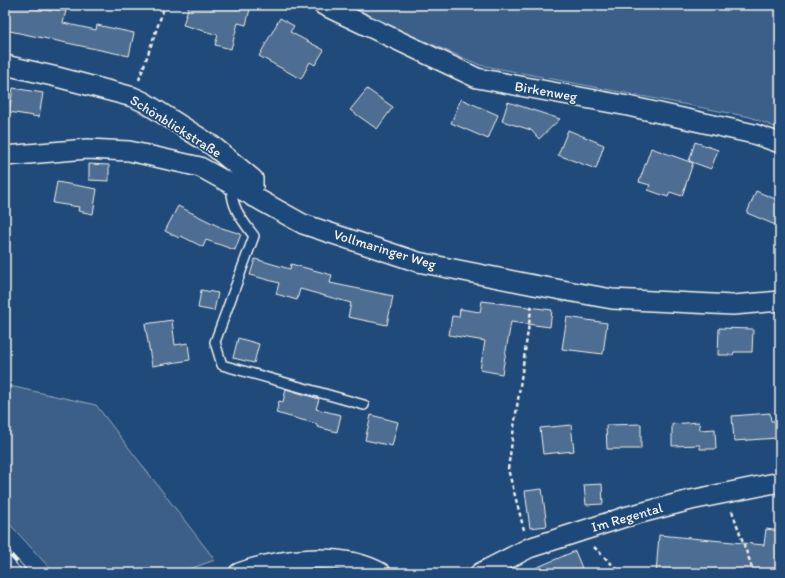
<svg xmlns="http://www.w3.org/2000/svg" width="785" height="578" font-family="Itim,sans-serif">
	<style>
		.green { fill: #3a5f88; stroke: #97a8b8 }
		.building { fill: #4d6e92; stroke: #f4f1e8 }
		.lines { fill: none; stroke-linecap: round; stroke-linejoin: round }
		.service-casing { stroke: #f4f1e8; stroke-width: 12 }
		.minor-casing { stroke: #f4f1e8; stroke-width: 22 }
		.path { stroke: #f4f1e8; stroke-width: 2.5; stroke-dasharray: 4 3; stroke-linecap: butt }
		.service { stroke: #1f4a7a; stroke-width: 9 }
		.minor { stroke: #1f4a7a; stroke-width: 19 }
		.rail-casing { stroke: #f4f1e8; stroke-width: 4.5 }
		.rail { stroke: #1f4a7a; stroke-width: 3; stroke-dasharray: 9; stroke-linecap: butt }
		.labels { text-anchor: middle; stroke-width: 3.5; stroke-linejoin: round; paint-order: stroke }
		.street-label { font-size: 14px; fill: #f4f1e8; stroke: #1f4a7a }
	</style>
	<rect width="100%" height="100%" fill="#1f4a7a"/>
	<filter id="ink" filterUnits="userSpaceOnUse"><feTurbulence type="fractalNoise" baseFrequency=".025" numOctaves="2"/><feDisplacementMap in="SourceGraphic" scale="8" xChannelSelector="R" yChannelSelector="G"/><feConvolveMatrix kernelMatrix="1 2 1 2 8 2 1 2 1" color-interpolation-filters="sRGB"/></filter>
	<g filter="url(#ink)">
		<!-- green -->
		<path class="green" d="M 341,5 L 780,5 L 780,129 L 750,117 L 480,65 Z
			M 5,385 L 96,405 L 215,560 L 178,573 L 54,573 L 5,519 Z"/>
		<!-- building -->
		<path class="building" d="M 5,5 L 19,5 L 51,11 L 52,9 L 66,11 L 63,23 L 96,30 L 97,25 L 134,33 L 129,56 L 5,30 Z
			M 189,5 L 251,5 L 246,25 L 238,23 L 231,49 L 215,45 L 218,35 L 183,25 Z
			M 280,18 L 294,26 L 290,32 L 324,50 L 315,65 L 310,62 L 301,79 L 259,56 Z
			M 13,88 L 43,93 L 39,117 L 9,112 Z
			M 367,89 L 393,107 L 377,129 L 350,110 Z
			M 461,99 L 498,115 L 488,139 L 451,123 Z
			M 508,102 L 560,119 L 539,139 L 531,130 L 502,121 Z
			M 568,130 L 604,145 L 596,169 L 558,155 Z
			M 695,142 L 718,150 L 711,169 L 689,161 Z
			M 651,148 L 693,163 L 682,196 L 670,192 L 668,197 L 648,190 L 650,185 L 639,182 Z
			M 89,164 L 109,165 L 109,181 L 89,180 Z
			M 57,182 L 97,189 L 93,214 L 78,211 L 79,207 L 53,203 Z
			M 756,191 L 780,201 L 780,227 L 747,213 Z
			M 178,206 L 222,228 L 241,234 L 235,250 L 206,240 L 203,247 L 181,236 L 179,238 L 165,231 Z
			M 255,259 L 290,269 L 291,264 L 332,275 L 330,283 L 393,296 L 387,325 L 348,317 L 351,303 L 300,289 L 297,300 L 276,294 L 279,283 L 250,275 Z
			M 201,290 L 218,293 L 214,311 L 198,308 Z
			M 482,301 L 552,310 L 550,327 L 511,322 L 502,374 L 480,370 L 485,341 L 449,335 L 452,316 L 459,317 L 460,309 L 480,312 Z
			M 567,317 L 607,323 L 603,354 L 562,349 Z
			M 172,320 L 175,345 L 188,343 L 190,360 L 152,366 L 145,324 Z
			M 719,328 L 753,329 L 752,352 L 734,352 L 733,355 L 718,355 Z
			M 238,338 L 259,344 L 254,363 L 233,358 Z
			M 286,389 L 319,399 L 316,409 L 341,415 L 337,432 L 317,427 L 317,424 L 276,413 L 279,401 L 283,402 Z
			M 770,413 L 771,421 L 777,421 L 778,438 L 734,441 L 732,416 Z
			M 371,415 L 398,422 L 392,446 L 365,440 Z
			M 699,422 L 700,430 L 715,429 L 716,449 L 700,449 L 700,445 L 672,446 L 672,424 Z
			M 641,424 L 641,449 L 607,449 L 606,425 Z
			M 571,425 L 574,451 L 543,454 L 540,428 Z
			M 602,484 L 603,504 L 586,505 L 584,485 Z
			M 542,489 L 547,526 L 530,528 L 525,491 Z
			M 766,529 L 780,531 L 780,573 L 656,573 L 659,535 L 764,545 Z
			M 575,551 L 582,568 L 570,573 L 524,573 Z"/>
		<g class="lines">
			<!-- service casing -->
			<g class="service-casing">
				<path id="service" d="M 232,185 C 230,206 242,220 254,236 L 215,342 L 222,365 L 364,405"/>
			</g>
			<!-- minor casing -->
			<g class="minor-casing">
				<path id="minor" d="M 323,5 L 477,78 L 628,106 L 754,134 L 780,143
					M 5,65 L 57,77 L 133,97 L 144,102 L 213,146 L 253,179 L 253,197
					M 5,156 L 87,149 L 129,151 L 200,167 L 303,224 L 418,262 L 534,285 L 612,299 L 733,305 L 780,301
					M 239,573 C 279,558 343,551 381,573
					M 480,573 L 529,548 L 625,517 L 691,500 L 780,482"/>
			</g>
			<!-- path -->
			<path class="path" d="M 139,80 L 165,5
				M 732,511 L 754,573
				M 524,530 L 508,469 L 532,303
				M 594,547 L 621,573"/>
			<!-- service -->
			<use href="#service" class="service"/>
			<!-- minor -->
			<use href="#minor" class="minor"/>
			<!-- rail casing -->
			<g class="rail-casing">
				<path id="rail" d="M 5,549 L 27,573"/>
			</g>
			<!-- rail -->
			<use href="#rail" class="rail"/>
		</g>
	</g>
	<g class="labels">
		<!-- street labels -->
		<g class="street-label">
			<text transform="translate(546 91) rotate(10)" y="5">Birkenweg</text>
			<text transform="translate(176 126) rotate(32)" y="5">Schönblickstraße</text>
			<text transform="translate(385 249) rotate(17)" y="5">Vollmaringer Weg</text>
			<text transform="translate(627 517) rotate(-16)" y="5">Im Regental</text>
		</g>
	</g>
	<!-- margin -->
	<rect width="785" height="578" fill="none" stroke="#1f4a7a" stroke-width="20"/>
	<rect x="10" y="10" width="765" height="558" fill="none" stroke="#f4f1e8" stroke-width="1.5" filter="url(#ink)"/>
</svg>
